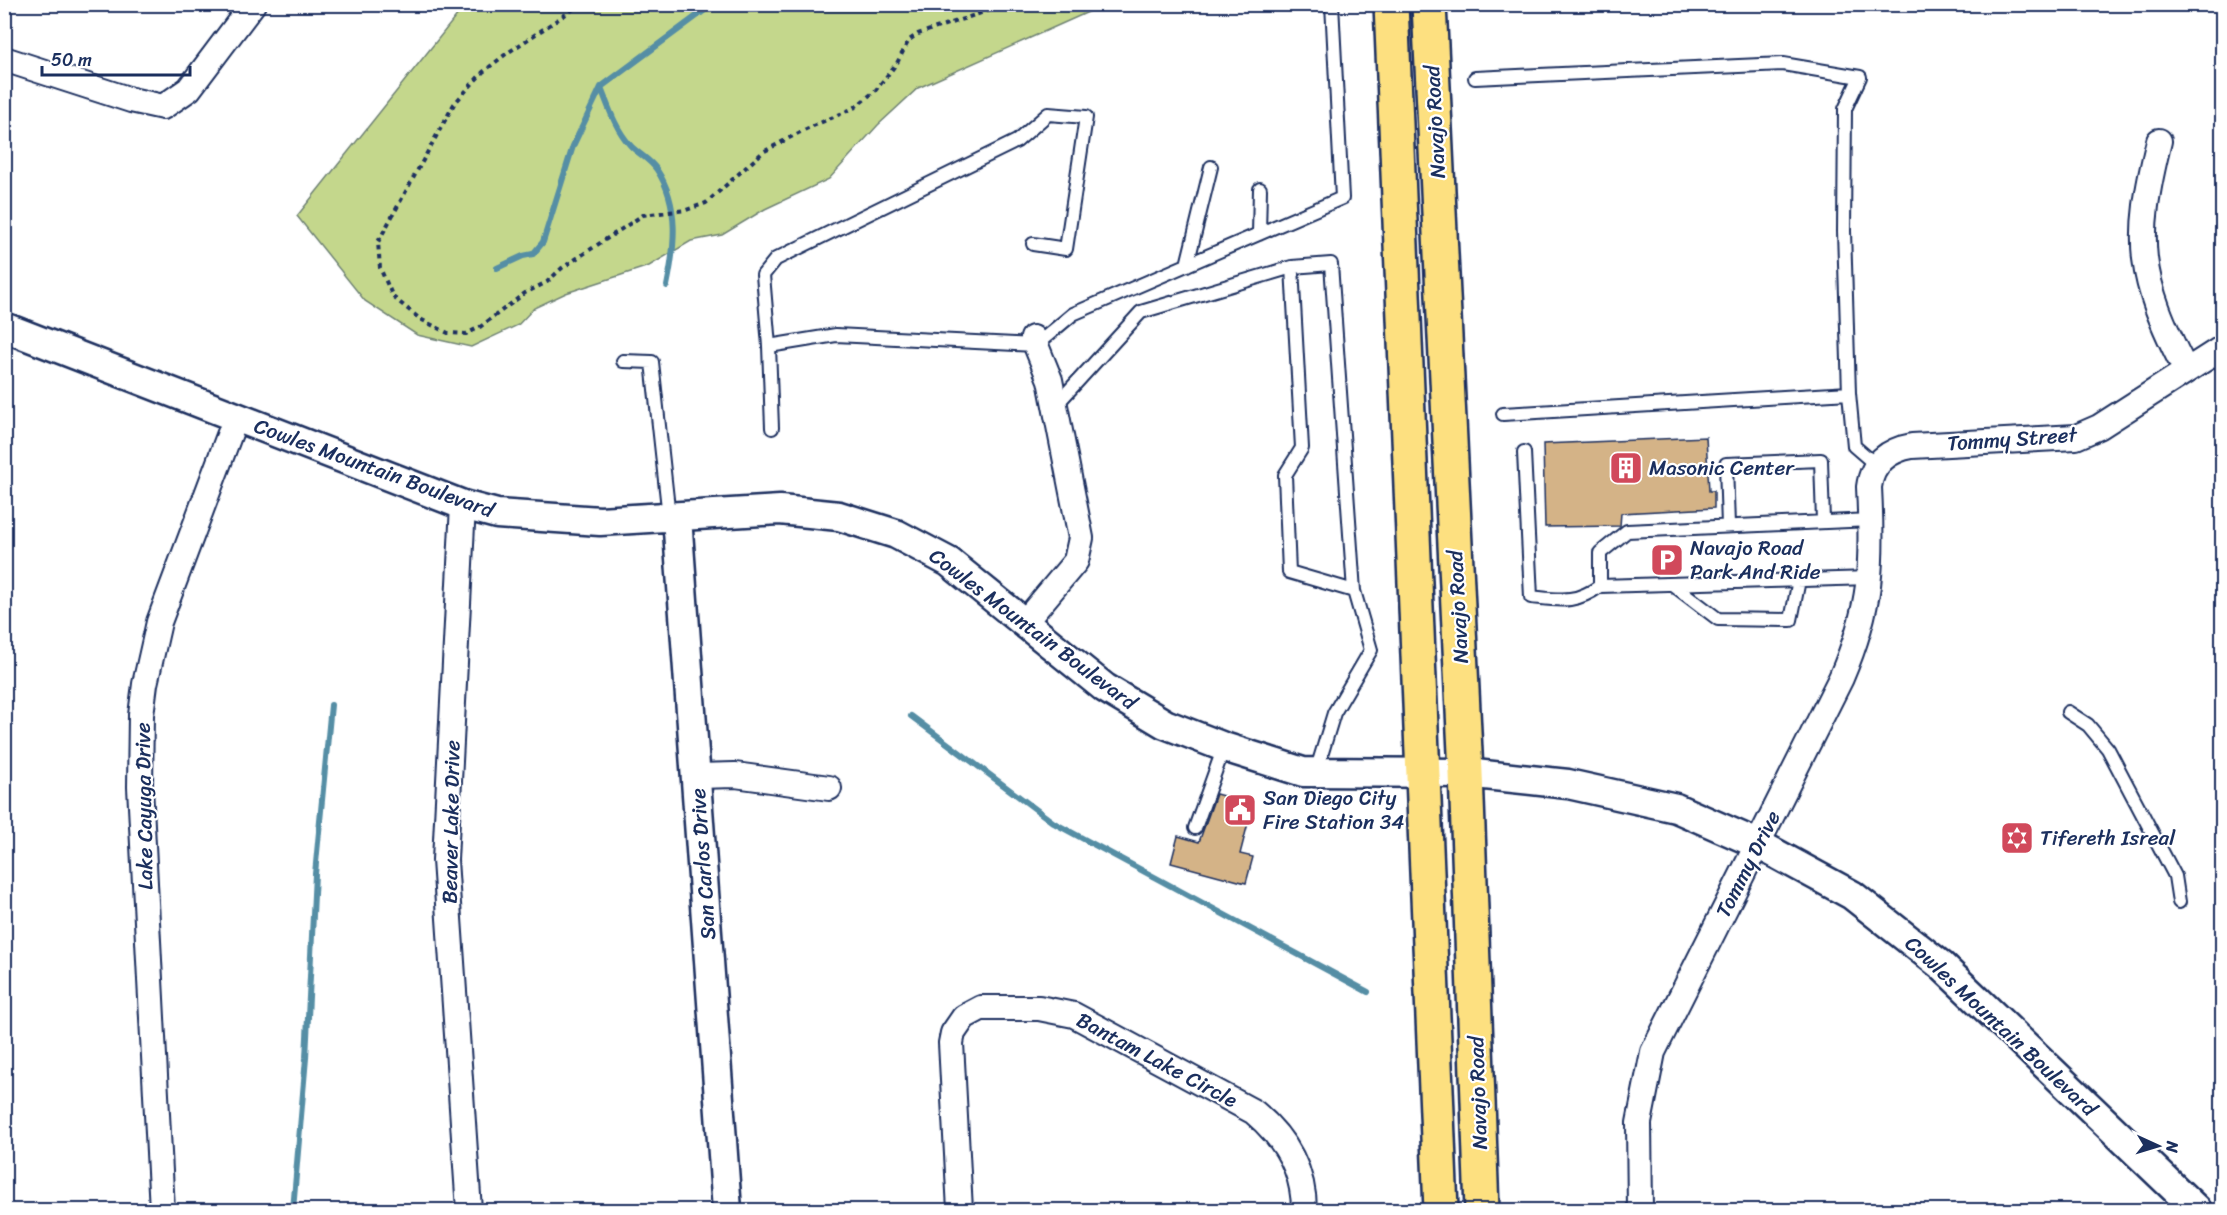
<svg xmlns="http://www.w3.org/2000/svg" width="2227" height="1215" font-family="Sriracha,sans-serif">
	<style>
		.green { fill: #c4d78c; stroke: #708375; stroke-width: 1.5 }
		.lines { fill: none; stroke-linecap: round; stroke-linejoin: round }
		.stream { stroke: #558ea5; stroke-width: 6 }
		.building { fill: #d4b387; stroke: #1b2f5e; stroke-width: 1.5 }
		.service-casing { stroke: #1b2f5e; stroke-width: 16 }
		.minor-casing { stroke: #1b2f5e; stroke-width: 28 }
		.tertiary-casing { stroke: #1b2f5e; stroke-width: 33 }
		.primary-casing { stroke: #1b2f5e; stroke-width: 38 }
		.path { stroke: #1b2f5e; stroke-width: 4; stroke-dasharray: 4.5 4.5; stroke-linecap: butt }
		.service { stroke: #fff; stroke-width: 12 }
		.minor { stroke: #fff; stroke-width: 24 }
		.tertiary { stroke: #fff; stroke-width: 28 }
		.primary { stroke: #fde080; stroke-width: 33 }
		.labels { text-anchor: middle; stroke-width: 4.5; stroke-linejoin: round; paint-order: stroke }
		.street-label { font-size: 21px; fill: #1b2f5e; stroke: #fff }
		.poi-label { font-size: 21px; fill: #1b2f5e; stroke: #fff; text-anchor: start }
	</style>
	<rect width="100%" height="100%" fill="#fff"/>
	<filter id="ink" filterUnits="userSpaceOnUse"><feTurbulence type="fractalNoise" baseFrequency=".0167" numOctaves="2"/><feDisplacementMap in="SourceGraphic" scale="12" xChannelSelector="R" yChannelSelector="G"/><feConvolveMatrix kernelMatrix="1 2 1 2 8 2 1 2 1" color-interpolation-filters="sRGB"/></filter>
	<g filter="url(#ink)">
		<!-- green -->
		<path class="green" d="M 466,4 L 1104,4 L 1104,5 L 918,88 L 878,125 L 829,179 L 765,209 L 722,235 L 691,241 L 649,266 L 566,293 L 534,308 L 518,325 L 471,347 L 417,335 L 365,301 L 297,216 Z"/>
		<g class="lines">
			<!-- stream -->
			<path class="stream" d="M 601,88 C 609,108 615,128 630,145 C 638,154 650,159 657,170 C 680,205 675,247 667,286
				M 497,268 L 523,256 L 533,254 L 543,242 L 573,146 L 601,87 L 713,4
				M 911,716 L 1054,823 L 1368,992
				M 293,1210 L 306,1058 L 315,874 L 331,705"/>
		</g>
		<!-- building -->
		<path class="building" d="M 1706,437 L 1709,491 L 1714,491 L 1714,508 L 1621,513 L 1620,526 L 1545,527 L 1543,444 Z
			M 1216,794 L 1253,804 L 1240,854 L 1253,857 L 1246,883 L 1171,863 L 1178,836 L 1199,842 Z"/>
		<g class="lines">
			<!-- service casing -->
			<g class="service-casing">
				<path id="service" d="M 1475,78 L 1783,64 L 1860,77 L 1845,109 L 1844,231 L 1849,393 L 1854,446 L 1876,465
					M 1259,234 L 1260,189
					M 1187,265 L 1211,167
					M 769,346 L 763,275 L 776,259 L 1017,141 L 1048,114 L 1086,117 L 1066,249 L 1033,244
					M 623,361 L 652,362 L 669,517
					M 1055,406 L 1141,312 L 1292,267
					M 1503,414 L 1849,393
					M 772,428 L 769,346 L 836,335 L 1036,345 L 1073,314 L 1342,198 L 1332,4
					M 1524,452 L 1531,597 C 1560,600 1575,604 1600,586 L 1870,578
					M 1728,526 L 1726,464 L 1821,460 L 1823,521
					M 1672,584 L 1718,619 L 1791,620 L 1799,580
					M 1600,586 L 1600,553 L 1627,531 L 1871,520
					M 2068,712 L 2088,725 L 2108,749 L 2175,876 L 2179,902
					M 1316,772 L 1334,713 L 1371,650 L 1354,591 L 1331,264 L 1292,267 L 1302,448 L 1285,475 L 1289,572 L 1354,591
					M 1195,828 L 1224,747"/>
			</g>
			<!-- minor casing -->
			<g class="minor-casing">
				<path id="minor" d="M 4,59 L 131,100 L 163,107 L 189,89 L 253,4
					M 2159,141 C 2134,242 2138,277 2185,369
					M 463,505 L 445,860 L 469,1210
					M 1024,623 L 1076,561 L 1081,538 L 1050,380 L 1033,338
					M 697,776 L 735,775 L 829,788
					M 162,1210 L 140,787 L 141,715 L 145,684 L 159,622 L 236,417
					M 960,1210 L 951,1043 L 953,1033 L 964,1017 L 981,1008 L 1039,1008 L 1074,1015 L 1254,1112 C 1285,1138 1304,1170 1304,1210
					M 1640,1210 L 1639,1123 L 1653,1052 L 1841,678 C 1872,606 1873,564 1869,487 C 1872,462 1889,450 1912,446 L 2076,437 L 2099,427 L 2222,348"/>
			</g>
			<!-- tertiary casing -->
			<g class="tertiary-casing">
				<path id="tertiary" d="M 4,327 L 463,505 L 497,514 L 600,521 L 780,510 L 839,516 L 896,534 L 949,562 L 1105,688 L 1165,724 L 1224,747 L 1303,772 L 1466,773 L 1568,784 L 1676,808 L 1758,844 L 1852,895 L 1942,966 L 2197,1210
					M 677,517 L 727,1210"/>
			</g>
			<!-- primary casing -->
			<g class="primary-casing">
				<path id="primary" d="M 1391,4 L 1441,1210
					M 1429,4 L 1466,773 L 1482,1210"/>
			</g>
			<!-- path -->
			<path class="path" d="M 581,4 L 506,54 L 483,72 L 454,104 L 378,242 L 380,268 L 393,297 L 420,319 L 448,333 L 466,334 L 480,327 L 525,293 L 547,282 L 562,268 L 643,215 L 686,210 L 706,203 L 763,152 L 806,129 L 854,108 L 875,91 L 897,63 L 909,40 L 918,34 L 1008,4"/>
			<!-- service -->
			<use href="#service" class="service"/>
			<!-- minor -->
			<use href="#minor" class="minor"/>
			<!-- tertiary -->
			<use href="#tertiary" class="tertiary"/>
			<!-- primary -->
			<use href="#primary" class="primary"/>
		</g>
	</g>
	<!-- icons -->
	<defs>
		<g id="building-square" transform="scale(1.725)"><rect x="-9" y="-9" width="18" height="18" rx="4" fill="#d1495b" stroke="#fff"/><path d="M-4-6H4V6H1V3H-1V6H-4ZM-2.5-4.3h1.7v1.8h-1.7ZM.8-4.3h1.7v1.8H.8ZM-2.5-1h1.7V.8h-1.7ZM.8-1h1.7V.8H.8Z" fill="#fff"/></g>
		<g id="parking-square" transform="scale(1.725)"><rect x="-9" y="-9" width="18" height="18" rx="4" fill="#d1495b" stroke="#fff"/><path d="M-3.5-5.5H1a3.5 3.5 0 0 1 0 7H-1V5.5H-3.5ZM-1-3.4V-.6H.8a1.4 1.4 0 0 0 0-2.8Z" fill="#fff"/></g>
		<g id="civic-square" transform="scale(1.725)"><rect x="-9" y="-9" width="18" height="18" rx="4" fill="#d1495b" stroke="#fff"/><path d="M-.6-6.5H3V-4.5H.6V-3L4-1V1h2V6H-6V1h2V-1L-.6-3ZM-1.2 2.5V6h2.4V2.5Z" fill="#fff"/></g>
		<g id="synagogue-square" transform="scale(1.725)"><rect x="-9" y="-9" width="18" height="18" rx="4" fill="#d1495b" stroke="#fff"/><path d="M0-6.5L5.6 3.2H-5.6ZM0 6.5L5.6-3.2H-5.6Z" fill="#fff"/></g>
	</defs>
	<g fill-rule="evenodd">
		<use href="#building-square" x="1626" y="468"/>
		<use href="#parking-square" x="1667" y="560"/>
		<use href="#civic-square" x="1240" y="810"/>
		<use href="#synagogue-square" x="2017" y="838"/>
	</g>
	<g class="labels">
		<!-- street labels -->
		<g class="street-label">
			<text transform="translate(1435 122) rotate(-93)" y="7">Navajo Road</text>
			<text transform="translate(2012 439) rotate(-4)" y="7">Tommy Street</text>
			<text transform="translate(374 468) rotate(20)" y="7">Cowles Mountain Boulevard</text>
			<text transform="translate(1458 607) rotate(-93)" y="7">Navajo Road</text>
			<text transform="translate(1033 629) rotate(37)" y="7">Cowles Mountain Boulevard</text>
			<text transform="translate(144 806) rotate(-91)" y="7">Lake Cayuga Drive</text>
			<text transform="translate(451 822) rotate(-89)" y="7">Beaver Lake Drive</text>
			<text transform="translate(703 864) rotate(-94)" y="7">San Carlos Drive</text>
			<text transform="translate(1748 864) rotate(-63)" y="7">Tommy Drive</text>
			<text transform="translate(2001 1026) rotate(43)" y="7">Cowles Mountain Boulevard</text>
			<text transform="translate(1157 1060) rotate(28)" y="7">Bantam Lake Circle</text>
			<text transform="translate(1478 1093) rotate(-92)" y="7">Navajo Road</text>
		</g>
		<!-- poi labels -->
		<g class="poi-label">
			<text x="1649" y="475">Masonic Center</text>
			<text x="1690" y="555">Navajo Road<tspan x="1690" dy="24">Park And Ride</tspan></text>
			<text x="1263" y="805">San Diego City<tspan x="1263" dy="24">Fire Station 34</tspan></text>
			<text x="2040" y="845">Tifereth Isreal</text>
		</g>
	</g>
	<!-- margin -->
	<rect width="2227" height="1215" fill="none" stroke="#fff" stroke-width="24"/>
	<rect x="12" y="12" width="2203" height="1191" fill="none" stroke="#1b2f5e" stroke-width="2" filter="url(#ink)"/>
	<!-- north arrow -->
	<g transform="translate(2158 1146) rotate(94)" stroke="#ffffff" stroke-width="4.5" paint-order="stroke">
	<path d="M0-4.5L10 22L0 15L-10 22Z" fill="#1b2f5e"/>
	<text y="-9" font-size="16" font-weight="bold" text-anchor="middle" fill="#1b2f5e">N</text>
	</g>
	<!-- scale -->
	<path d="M42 66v9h148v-9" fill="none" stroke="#1b2f5e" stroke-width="3"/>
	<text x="51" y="66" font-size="18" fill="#1b2f5e" stroke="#ffffff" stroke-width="4.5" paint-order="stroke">50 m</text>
</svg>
